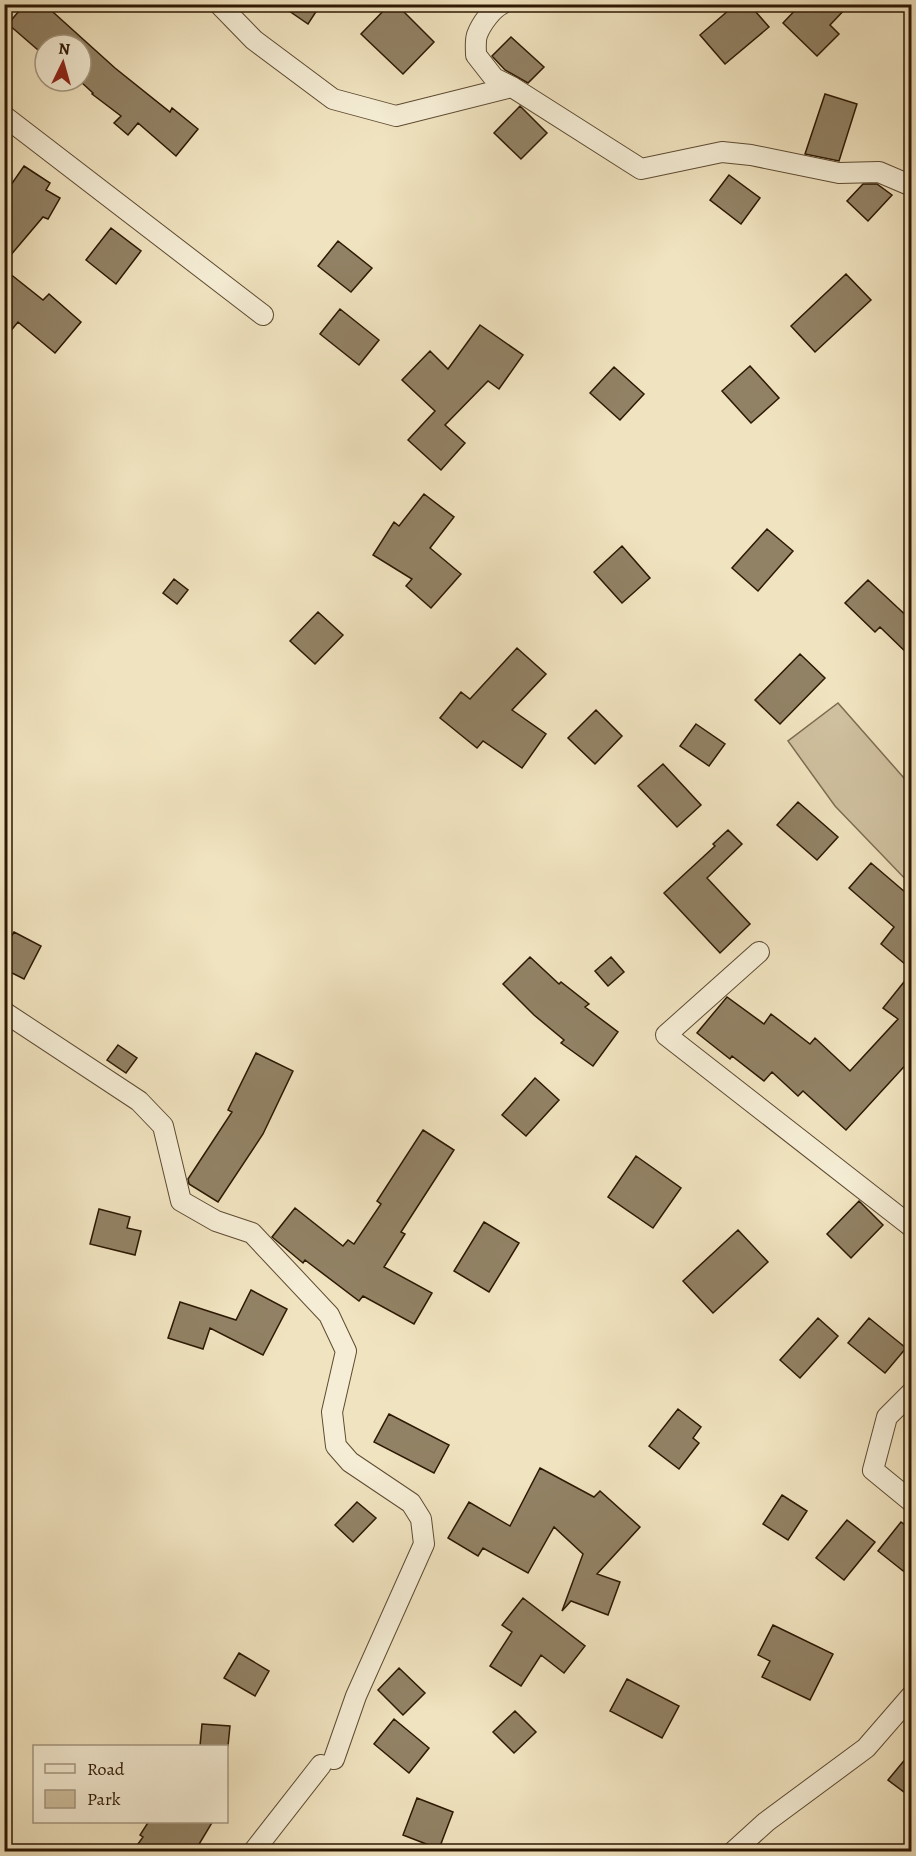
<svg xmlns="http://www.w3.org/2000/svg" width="916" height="1856" font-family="Alegreya,serif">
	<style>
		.green { fill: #cfc09f; stroke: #7e6c51; stroke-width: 1.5 }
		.building { fill: #928265; stroke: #2d1803; stroke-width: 1.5 }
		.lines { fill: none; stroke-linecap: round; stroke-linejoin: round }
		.minor-casing { stroke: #5e4b32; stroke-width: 22 }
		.minor { stroke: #f5edd5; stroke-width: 20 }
	</style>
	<rect width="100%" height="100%" fill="#f0e3bf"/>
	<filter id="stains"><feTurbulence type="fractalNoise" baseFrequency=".00333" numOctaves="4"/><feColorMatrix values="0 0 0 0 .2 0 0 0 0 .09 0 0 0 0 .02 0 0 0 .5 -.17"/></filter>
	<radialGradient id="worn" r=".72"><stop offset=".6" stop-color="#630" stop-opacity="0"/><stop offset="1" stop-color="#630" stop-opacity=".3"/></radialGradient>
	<!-- green -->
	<path class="green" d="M 838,703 L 911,786 L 911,885 L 835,806 L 788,741 Z"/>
	<!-- building -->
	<path class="building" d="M 25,4 L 44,4 L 115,68 L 170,112 L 172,108 L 198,129 L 176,156 L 138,123 L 128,135 L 114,123 L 121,116 L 92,94 L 93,93 L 81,82 L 81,45 L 42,45 L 38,50 L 8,24 Z
		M 279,4 L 321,4 L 308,24 Z
		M 390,4 L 396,4 L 434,42 L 403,74 L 361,34 Z
		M 736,4 L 749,4 L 769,27 L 725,64 L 700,35 Z
		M 801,4 L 850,4 L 830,25 L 839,34 L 817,56 L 783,23 Z
		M 511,37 L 544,67 L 528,83 L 505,70 L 492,56 Z
		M 825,94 L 857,104 L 839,161 L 805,154 Z
		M 520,106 L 547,133 L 521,159 L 494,133 Z
		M 24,166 L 50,183 L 46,190 L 60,198 L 48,219 L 43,217 L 4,263 L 4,195 Z
		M 729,175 L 760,198 L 741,224 L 710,200 Z
		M 863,184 L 877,184 L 892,195 L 868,221 L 847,201 Z
		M 111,228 L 141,251 L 116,284 L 86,260 Z
		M 338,241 L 372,268 L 351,292 L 318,266 Z
		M 4,269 L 43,300 L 49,294 L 81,322 L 55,353 L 18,322 L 4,339 Z
		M 846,274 L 871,300 L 815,352 L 791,326 Z
		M 340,309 L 379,340 L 359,365 L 320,334 Z
		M 480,325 L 523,355 L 499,389 L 488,381 L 445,425 L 465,443 L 441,470 L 408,440 L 435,411 L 402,380 L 430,351 L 448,369 Z
		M 750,366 L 779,398 L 751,423 L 722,391 Z
		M 614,367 L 644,394 L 620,420 L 590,393 Z
		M 424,494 L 454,517 L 430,548 L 461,574 L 431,608 L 406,586 L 412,579 L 373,555 L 394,522 L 399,526 Z
		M 767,529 L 793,551 L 758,591 L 732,568 Z
		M 622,546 L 650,578 L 622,603 L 594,572 Z
		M 174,579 L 188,590 L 177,604 L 163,593 Z
		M 868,580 L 912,621 L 912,658 L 880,627 L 875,632 L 845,603 Z
		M 318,612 L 343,635 L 315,664 L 290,641 Z
		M 517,648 L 546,674 L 512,710 L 546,734 L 522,768 L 483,741 L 477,748 L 440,718 L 461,692 L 470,699 Z
		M 800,654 L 825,678 L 780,724 L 755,700 Z
		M 596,710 L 622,736 L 595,764 L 568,738 Z
		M 696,724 L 725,744 L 709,766 L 680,746 Z
		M 663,764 L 701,805 L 677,827 L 638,786 Z
		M 798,802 L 838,837 L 817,860 L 777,825 Z
		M 728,830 L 742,844 L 707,878 L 750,924 L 720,953 L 664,893 L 715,846 L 713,844 Z
		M 871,863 L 912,898 L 912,970 L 881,944 L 894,927 L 849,888 Z
		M 14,932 L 41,946 L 24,979 L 4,969 L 4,949 Z
		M 530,957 L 559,984 L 561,982 L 589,1004 L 585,1007 L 618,1032 L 593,1066 L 561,1043 L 564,1040 L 534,1015 L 503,984 Z
		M 611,957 L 624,972 L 608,986 L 595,971 Z
		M 912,972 L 912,1058 L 846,1130 L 803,1091 L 798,1096 L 772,1072 L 764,1081 L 732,1056 L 730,1059 L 697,1033 L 727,997 L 764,1024 L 771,1014 L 810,1044 L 815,1038 L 850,1071 L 898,1019 L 883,1008 Z
		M 118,1045 L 137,1058 L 126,1073 L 107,1060 Z
		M 256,1053 L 293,1071 L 263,1134 L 218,1202 L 189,1184 L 188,1179 L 232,1112 L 228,1110 Z
		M 535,1078 L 559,1100 L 526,1136 L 502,1115 Z
		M 423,1130 L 454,1150 L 401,1232 L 405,1234 L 384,1267 L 432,1293 L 414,1324 L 363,1296 L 359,1301 L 305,1260 L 303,1263 L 272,1237 L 295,1208 L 343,1246 L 348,1240 L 354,1244 L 381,1204 L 377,1201 Z
		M 636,1156 L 681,1188 L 653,1228 L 608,1197 Z
		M 859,1201 L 883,1225 L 851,1258 L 827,1234 Z
		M 99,1209 L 130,1217 L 127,1228 L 141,1231 L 135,1255 L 90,1244 Z
		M 484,1222 L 519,1243 L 489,1292 L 454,1271 Z
		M 738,1230 L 768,1262 L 713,1313 L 683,1281 Z
		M 251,1290 L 287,1309 L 263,1355 L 210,1328 L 203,1349 L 168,1338 L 180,1302 L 236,1320 Z
		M 818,1318 L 838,1336 L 800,1378 L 780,1360 Z
		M 869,1318 L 906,1348 L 885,1373 L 848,1343 Z
		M 678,1409 L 701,1427 L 693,1438 L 699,1443 L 679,1469 L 649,1446 Z
		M 389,1414 L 449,1445 L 434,1473 L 374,1442 Z
		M 540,1468 L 594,1497 L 600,1491 L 640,1527 L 597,1574 L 620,1582 L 608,1615 L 571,1601 L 562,1611 L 583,1554 L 554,1527 L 528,1573 L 483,1548 L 478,1556 L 448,1538 L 469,1502 L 510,1526 Z
		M 782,1495 L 807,1511 L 788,1540 L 763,1524 Z
		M 357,1502 L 376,1518 L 353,1542 L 335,1525 Z
		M 847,1520 L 875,1542 L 844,1580 L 816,1558 Z
		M 901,1522 L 912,1530 L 912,1578 L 878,1551 Z
		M 523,1598 L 585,1646 L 564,1673 L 541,1655 L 521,1686 L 490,1666 L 512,1632 L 502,1625 Z
		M 773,1625 L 833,1654 L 810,1700 L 762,1677 L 770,1661 L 758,1655 Z
		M 239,1653 L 269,1671 L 255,1696 L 224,1678 Z
		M 399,1668 L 425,1693 L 403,1715 L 378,1690 Z
		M 627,1679 L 679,1706 L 662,1738 L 610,1711 Z
		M 515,1711 L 536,1732 L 514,1753 L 493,1732 Z
		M 394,1719 L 429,1748 L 409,1773 L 374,1744 Z
		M 202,1724 L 230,1726 L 228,1746 L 200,1746 Z
		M 912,1751 L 912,1798 L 888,1780 Z
		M 417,1798 L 453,1812 L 439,1849 L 403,1835 Z
		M 149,1821 L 213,1821 L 195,1851 L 133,1851 L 143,1837 L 140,1835 Z"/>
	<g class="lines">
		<!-- minor casing -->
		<g class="minor-casing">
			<path id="minor" d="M 219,4 L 254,40 L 333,99 L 396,116 L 512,87
				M 502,4 C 492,9 481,24 477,35 C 475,41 476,49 476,55 L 494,78 L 512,87 L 641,169 L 722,152 L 751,155 L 839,173 L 879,172 L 912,186
				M 4,116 L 263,315
				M 759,952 L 666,1035 L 912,1227
				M 4,1012 L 139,1101 L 163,1126 L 181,1201 L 216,1221 L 252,1233 L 329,1315 L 346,1351 L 332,1412 L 336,1446 L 350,1462 L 411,1503 L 421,1519 L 424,1544 L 356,1696 L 334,1759
				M 912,1392 L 887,1417 L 873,1470 L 912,1502
				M 253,1852 L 321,1765
				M 733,1852 L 766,1822 L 866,1748 L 912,1695"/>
		</g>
		<!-- minor -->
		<use href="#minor" class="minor"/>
	</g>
	<!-- margin -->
	<rect width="916" height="1856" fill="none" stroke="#f0e3bf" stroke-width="24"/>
	<rect x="6" y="6" width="904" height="1844" fill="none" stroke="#2d1803" stroke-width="3"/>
	<rect x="12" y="12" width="892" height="1832" fill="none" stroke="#2d1803" stroke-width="1.5"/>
	<!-- legend -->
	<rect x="33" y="1745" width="195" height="78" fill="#f5edd5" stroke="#a59881" stroke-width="1.5"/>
	<rect x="45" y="1764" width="30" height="9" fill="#f5edd5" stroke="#a59881" stroke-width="1.5"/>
	<text x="87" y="1775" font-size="18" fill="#2d1803">Road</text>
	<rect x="45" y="1790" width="30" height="18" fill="#cfc09f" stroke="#a59881" stroke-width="1.5"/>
	<text x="87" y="1805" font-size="18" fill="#2d1803">Park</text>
	<!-- north arrow -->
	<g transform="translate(63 63) rotate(5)"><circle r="28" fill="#f5edd5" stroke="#a59881" stroke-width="1.5"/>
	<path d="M0-4.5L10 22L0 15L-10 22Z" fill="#8f2418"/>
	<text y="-9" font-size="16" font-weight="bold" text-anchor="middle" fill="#2d1803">N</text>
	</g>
	<rect width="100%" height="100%" filter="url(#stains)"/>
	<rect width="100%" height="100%" fill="url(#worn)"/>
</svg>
